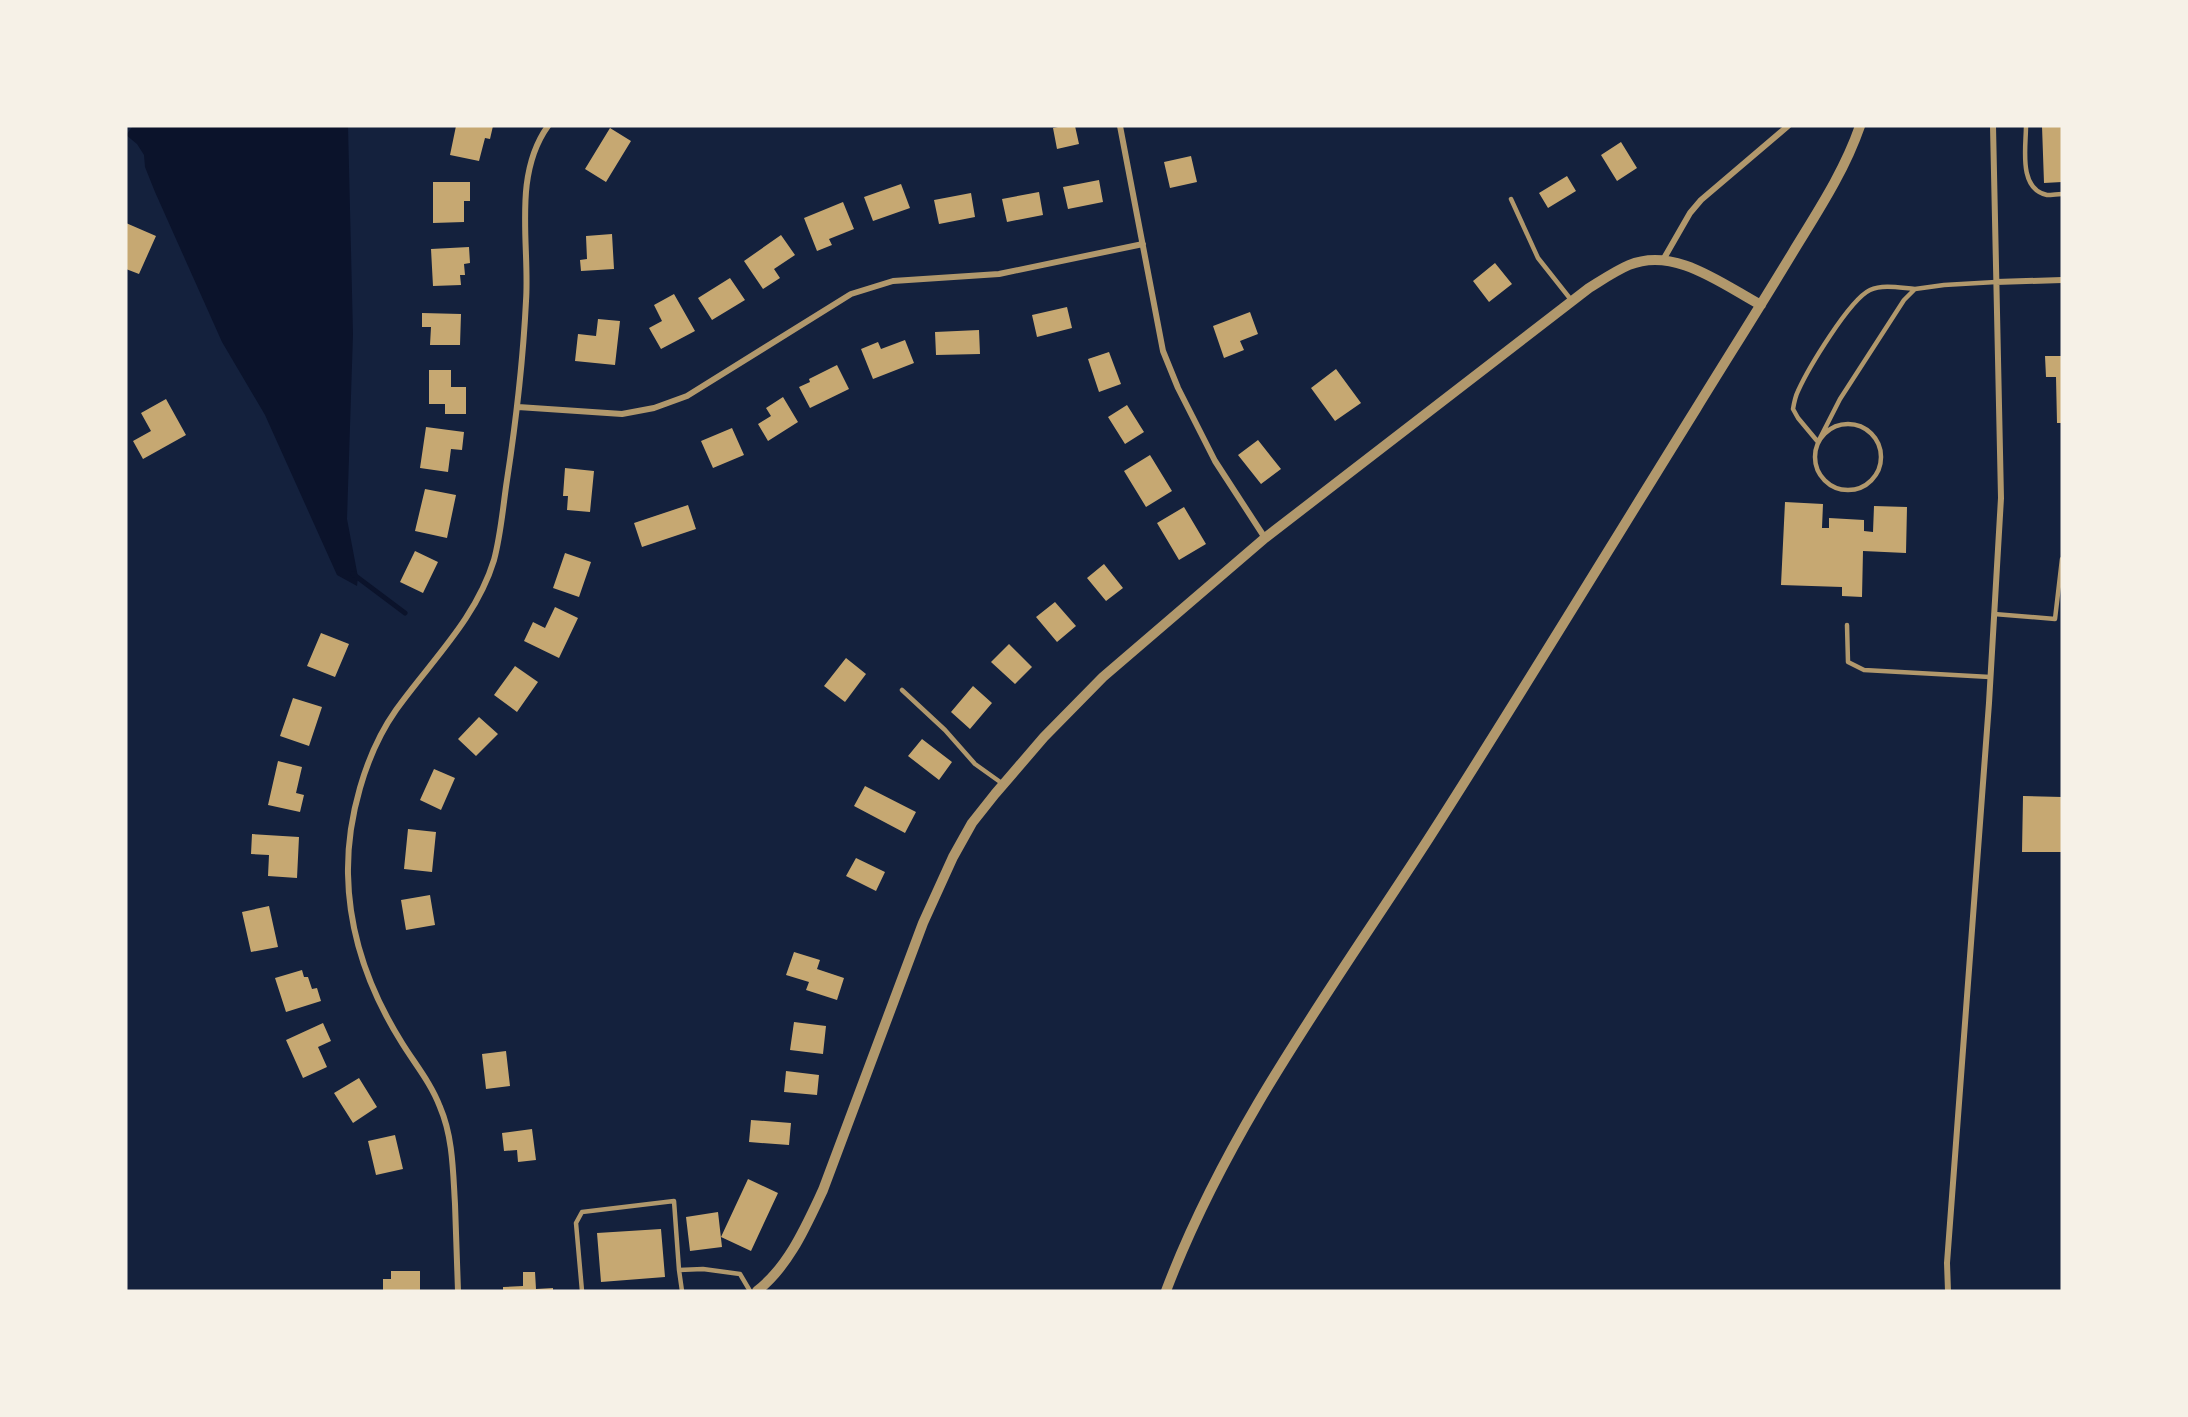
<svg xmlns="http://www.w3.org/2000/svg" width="2188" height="1417" font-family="Signika,sans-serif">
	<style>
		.water { fill: #0b132b }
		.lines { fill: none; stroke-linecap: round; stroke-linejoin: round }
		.stream { stroke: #0b132b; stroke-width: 5 }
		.building { fill: #c6a872 }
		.service { stroke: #b1986c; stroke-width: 4.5 }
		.minor { stroke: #b1986c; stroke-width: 6 }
		.tertiary { stroke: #b1986c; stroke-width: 10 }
	</style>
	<rect width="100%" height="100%" fill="#14213d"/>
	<!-- water -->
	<path class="water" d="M 133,126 L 348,126 L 353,334 L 347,519 L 358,577 L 357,586 L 337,575 L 265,415 L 222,342 L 155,192 L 145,167 L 144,155 L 137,144 L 126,135 Z"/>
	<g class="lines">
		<!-- stream -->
		<path class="stream" d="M 353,574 L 405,613"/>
	</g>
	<!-- building -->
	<path class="building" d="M 456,126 L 493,126 L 490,139 L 485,138 L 479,161 L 450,155 Z
		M 1063,126 L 1075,126 L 1079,144 L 1057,149 L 1053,128 Z
		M 2042,126 L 2062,126 L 2062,182 L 2044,183 Z
		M 610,128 L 631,141 L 606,182 L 585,169 Z
		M 1621,142 L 1637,168 L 1617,181 L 1601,155 Z
		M 1191,156 L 1197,182 L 1170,188 L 1164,162 Z
		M 1567,176 L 1576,191 L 1548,208 L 1539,193 Z
		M 1099,180 L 1103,202 L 1068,209 L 1063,187 Z
		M 433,182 L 470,182 L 470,201 L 464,201 L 464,222 L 433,223 Z
		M 901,184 L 910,208 L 873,221 L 864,197 Z
		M 1039,192 L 1043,215 L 1007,222 L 1002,199 Z
		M 971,193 L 975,217 L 939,224 L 934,200 Z
		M 843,202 L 854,229 L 829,239 L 832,245 L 817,251 L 804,218 Z
		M 126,223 L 156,236 L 139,274 L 126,269 Z
		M 612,234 L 614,269 L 581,271 L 580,260 L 587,259 L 586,236 Z
		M 781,235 L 795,255 L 774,269 L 780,278 L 763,289 L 744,261 Z
		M 469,247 L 470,263 L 464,264 L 465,275 L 460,275 L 461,285 L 433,286 L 431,249 Z
		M 1495,263 L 1512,284 L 1489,302 L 1473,281 Z
		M 730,278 L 745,300 L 712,320 L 698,298 Z
		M 674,294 L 695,331 L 661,349 L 649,328 L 662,321 L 654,305 Z
		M 1067,307 L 1072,328 L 1037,337 L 1032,315 Z
		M 1250,312 L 1258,334 L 1240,341 L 1244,350 L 1224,358 L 1213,326 Z
		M 422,313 L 461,314 L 460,345 L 430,345 L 431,327 L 422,327 Z
		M 598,319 L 620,321 L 615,365 L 575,361 L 578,334 L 596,336 Z
		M 979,330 L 980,354 L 936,355 L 935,332 Z
		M 905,340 L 914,363 L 873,379 L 861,349 L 878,342 L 881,349 Z
		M 1109,352 L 1121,384 L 1099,392 L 1088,359 Z
		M 2045,356 L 2062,356 L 2062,423 L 2057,423 L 2056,377 L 2046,377 Z
		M 837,365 L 849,389 L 810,408 L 799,387 L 810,382 L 809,379 Z
		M 1336,369 L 1361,403 L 1335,421 L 1311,388 Z
		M 429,370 L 451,370 L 451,387 L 466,387 L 466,414 L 445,414 L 445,404 L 429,404 Z
		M 783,397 L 798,422 L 768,441 L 758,424 L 771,416 L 766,408 Z
		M 166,399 L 186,435 L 143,459 L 133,441 L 151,431 L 141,413 Z
		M 1127,405 L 1144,432 L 1125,444 L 1108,417 Z
		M 426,427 L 464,432 L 462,450 L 451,449 L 448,472 L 420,468 Z
		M 732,428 L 744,455 L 713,468 L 701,441 Z
		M 1258,440 L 1281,469 L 1261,484 L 1238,455 Z
		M 1150,455 L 1172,491 L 1146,507 L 1124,471 Z
		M 565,468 L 594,471 L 590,512 L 567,510 L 568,496 L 563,496 Z
		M 425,489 L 456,495 L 447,538 L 415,531 Z
		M 1785,502 L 1823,504 L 1822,528 L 1829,528 L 1829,518 L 1864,520 L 1864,531 L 1873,532 L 1874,506 L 1907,507 L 1906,553 L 1863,551 L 1862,597 L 1842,596 L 1842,587 L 1781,585 Z
		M 688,505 L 696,529 L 642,547 L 634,523 Z
		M 1184,507 L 1206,544 L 1179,560 L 1157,523 Z
		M 415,551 L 438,562 L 423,593 L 400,582 Z
		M 565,553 L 591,562 L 579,597 L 553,588 Z
		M 1104,564 L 1123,588 L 1106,601 L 1087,578 Z
		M 1055,602 L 1076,626 L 1057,642 L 1036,617 Z
		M 555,607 L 578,618 L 559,658 L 524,641 L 533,622 L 545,628 Z
		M 321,633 L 349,644 L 335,677 L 307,666 Z
		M 1009,644 L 1032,667 L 1015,684 L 991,662 Z
		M 846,658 L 866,674 L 845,702 L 824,686 Z
		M 515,666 L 538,682 L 517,712 L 494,695 Z
		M 973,686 L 992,703 L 970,729 L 951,712 Z
		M 293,698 L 322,707 L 309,746 L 280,736 Z
		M 479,717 L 498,734 L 476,756 L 458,739 Z
		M 922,739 L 952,762 L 939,780 L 908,756 Z
		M 278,761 L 302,767 L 296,793 L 304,795 L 300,812 L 268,805 Z
		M 434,769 L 455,778 L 441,810 L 420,800 Z
		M 865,786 L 916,812 L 905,833 L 854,806 Z
		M 2023,796 L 2062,797 L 2062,852 L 2022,852 Z
		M 408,829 L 436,832 L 432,872 L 404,869 Z
		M 252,834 L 299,837 L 297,878 L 268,876 L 269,855 L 251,854 Z
		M 856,858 L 885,872 L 876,891 L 846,876 Z
		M 430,895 L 435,925 L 406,930 L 401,900 Z
		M 269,906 L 278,947 L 251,952 L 242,912 Z
		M 794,952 L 820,960 L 817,969 L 844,978 L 837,1000 L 806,990 L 809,982 L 786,975 Z
		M 302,970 L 304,977 L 308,977 L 312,989 L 317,988 L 321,1001 L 286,1012 L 275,978 Z
		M 794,1022 L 826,1026 L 823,1054 L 790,1050 Z
		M 323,1023 L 331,1041 L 318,1047 L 327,1067 L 303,1078 L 286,1040 Z
		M 506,1051 L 510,1086 L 486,1089 L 482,1054 Z
		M 786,1071 L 819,1075 L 817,1095 L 784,1092 Z
		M 359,1078 L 377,1107 L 353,1123 L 334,1093 Z
		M 751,1120 L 791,1123 L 789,1145 L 749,1142 Z
		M 532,1129 L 536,1160 L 518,1162 L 517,1150 L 504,1151 L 502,1133 Z
		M 395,1135 L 403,1169 L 376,1175 L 368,1141 Z
		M 748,1179 L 778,1193 L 751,1251 L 721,1237 Z
		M 718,1212 L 722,1247 L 690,1251 L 686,1217 Z
		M 661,1229 L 665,1277 L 601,1282 L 597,1233 Z
		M 391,1271 L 420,1271 L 420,1291 L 383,1291 L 383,1279 L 391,1279 Z
		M 523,1272 L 535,1272 L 536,1289 L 553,1288 L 553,1291 L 503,1291 L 503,1287 L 523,1286 Z"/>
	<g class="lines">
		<!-- service -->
		<path class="service" d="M 2026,126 C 2026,147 2018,189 2047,195 C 2052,195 2058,194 2062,194
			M 1511,199 L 1538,258 L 1572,301
			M 1915,289 C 1901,288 1883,284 1870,290 C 1849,300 1808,369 1798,391 C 1795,397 1794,403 1793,409 L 1798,418 L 1818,442 L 1840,399 L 1904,300 L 1915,289 L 1944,285 L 1996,282
			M1815 457a33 33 0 1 1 66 0a33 33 0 1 1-66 0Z
			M 1994,614 L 2055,619 L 2062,559
			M 1847,625 L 1848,662 L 1864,670 L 1990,677
			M 902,690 L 945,730 L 975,764 L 1003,784
			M 679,1270 L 682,1291
			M 582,1291 L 576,1223 L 582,1212 L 674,1201 L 679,1270 L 703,1269 L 740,1274 L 750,1291"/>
		<!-- minor -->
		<path class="minor" d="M 1120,126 L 1163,351 L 1178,388 L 1215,461 L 1265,538
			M 1663,260 L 1690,213 L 1701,200 L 1788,126
			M 1996,282 L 2062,280
			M 518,407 L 622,414 L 654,408 L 687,396 L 851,294 L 893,281 L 999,274 L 1143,244
			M 458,1291 C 457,1262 456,1233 455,1204 C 453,1172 453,1137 440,1107 C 431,1083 415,1064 402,1043 C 370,992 349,934 348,874 C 347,819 365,754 396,710 C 431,661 476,619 494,560 C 501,534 503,506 507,480 C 516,421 523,361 526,301 C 530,245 512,176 548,126
			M 1948,1291 L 1947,1263 L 1989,703 L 2001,498 L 1993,126"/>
		<!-- tertiary -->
		<path class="tertiary" d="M 757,1291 C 789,1266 806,1226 823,1190 L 923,923 L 953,857 L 972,823 L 995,794 L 1044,737 L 1103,677 L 1265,538 L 1589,288 C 1602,280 1615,271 1629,265 C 1674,246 1722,284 1761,305
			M 1166,1291 C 1228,1127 1335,984 1429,838 C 1520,696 1607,552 1696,409 C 1728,357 1761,305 1793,252 C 1818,211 1844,172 1860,126"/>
	</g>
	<!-- border -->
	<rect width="2188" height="1417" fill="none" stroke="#f6f1e7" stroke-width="255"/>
</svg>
